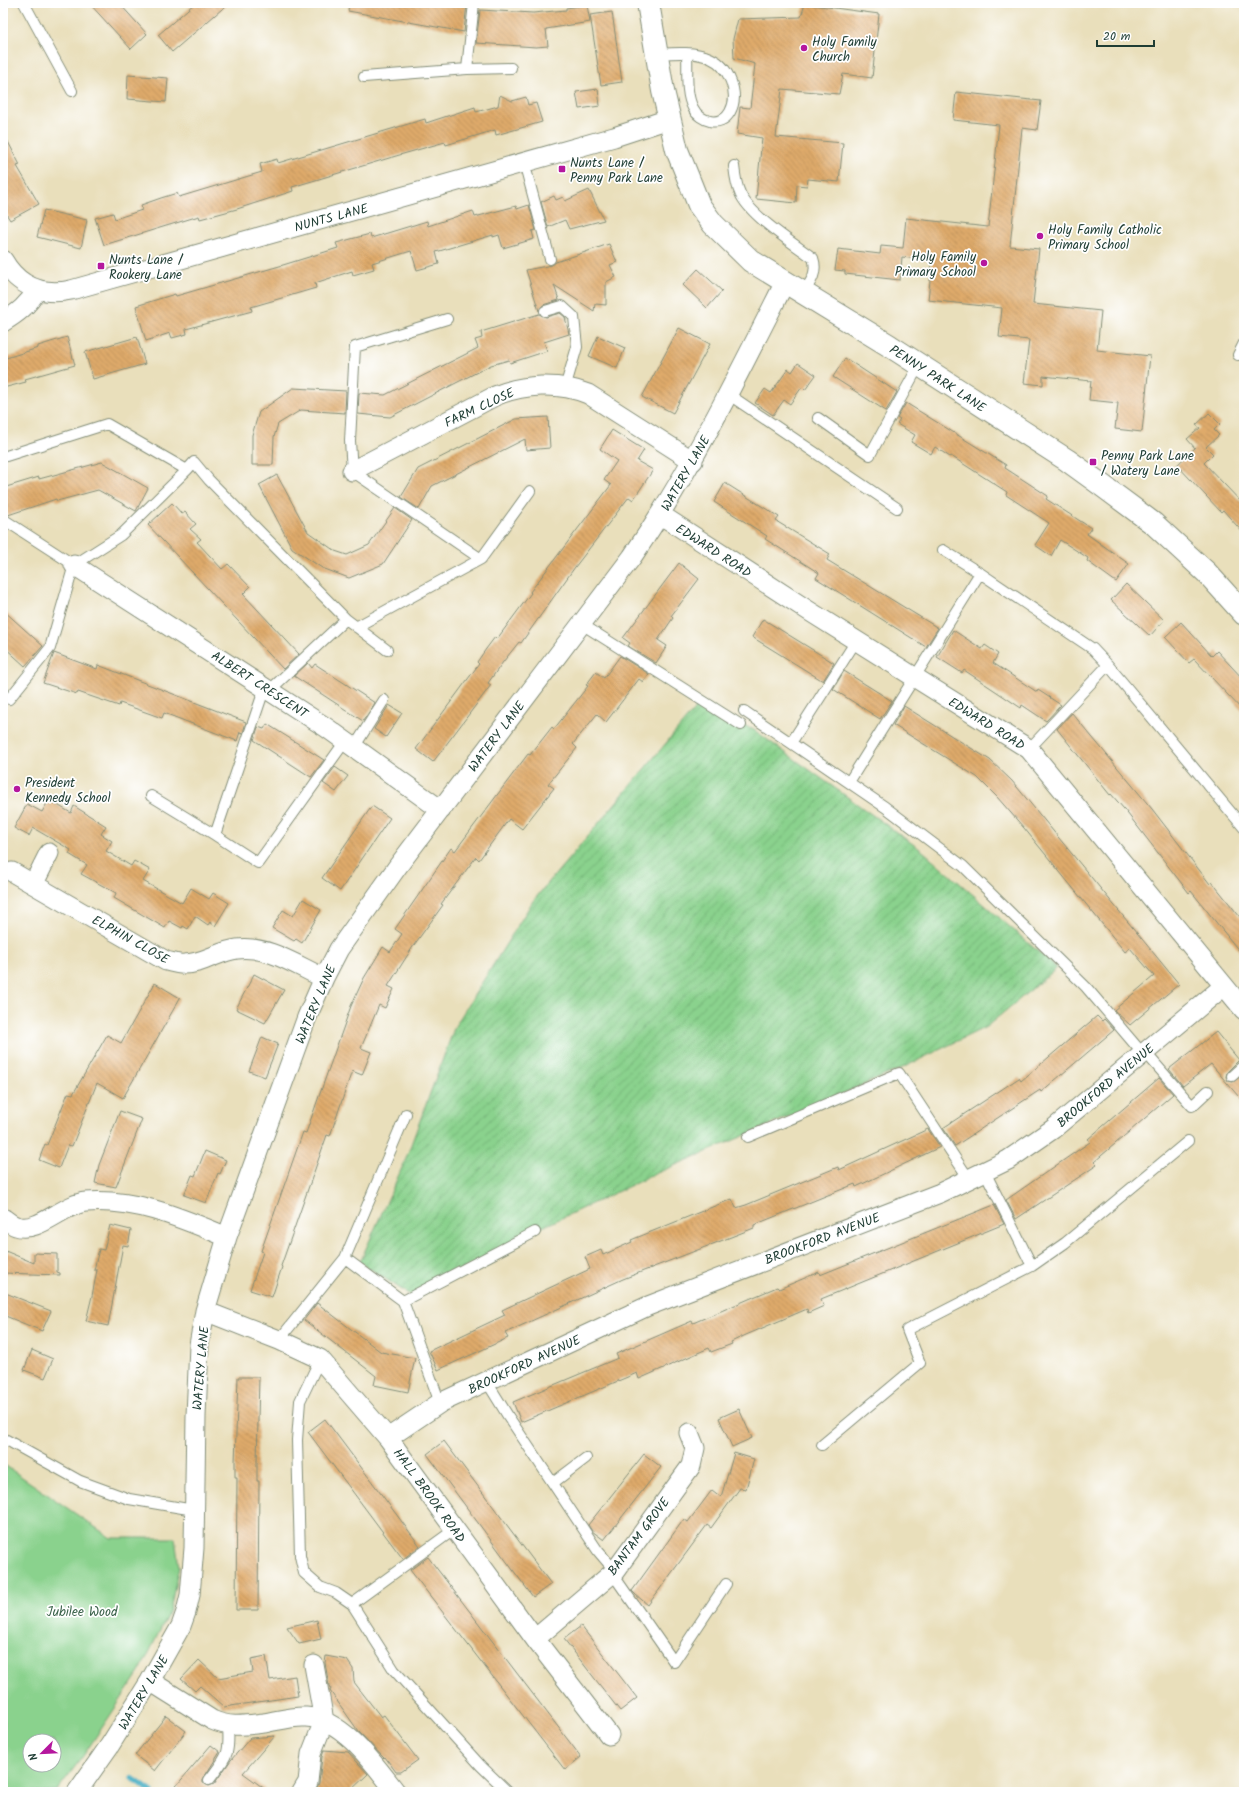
<svg xmlns="http://www.w3.org/2000/svg" width="1247" height="1795" font-family="Kalam,sans-serif">
	<style>
		.park { fill: #8ad28d; stroke: #548860; fill-rule: evenodd }
		.garden { fill: url(#garden-furrows); stroke: #548860 }
		.lines { fill: none; stroke-linecap: round; stroke-linejoin: round }
		.stream { stroke: #44aec3; stroke-width: 5.5 }
		.building { fill: url(#building-back-hatch) }
		.service-casing { stroke: #848e78; stroke-width: 12 }
		.minor-casing { stroke: #848e78; stroke-width: 21 }
		.tertiary-casing { stroke: #848e78; stroke-width: 24 }
		.service { stroke: #fff; stroke-width: 10 }
		.minor { stroke: #fff; stroke-width: 19 }
		.tertiary { stroke: #fff; stroke-width: 22 }
		.poi-dot { fill: #b5179e; stroke: #fff; stroke-width: 1.5 }
		.labels { text-anchor: middle; stroke-width: 3.5; stroke-linejoin: round; paint-order: stroke }
		.poi-label { font-size: 13px; fill: #1f3d34; stroke: #fff; text-anchor: start }
		.street-label { font-size: 13px; fill: #1f3d34; stroke: #fff }
		.park-label { font-size: 13px; fill: #3a624a; stroke: #fff }
	</style>
	<defs>
		<pattern id="garden-furrows" width="10" height="10" patternUnits="userSpaceOnUse"><rect width="10" height="10" fill="#8ad28d"/><path d="M-1 1l2-2M0 10L10 0M9 11l2-2" fill="none" stroke="#70ac74"/></pattern>
		<pattern id="building-back-hatch" width="6" height="6" patternUnits="userSpaceOnUse"><rect width="6" height="6" fill="#dfaa6a"/><path d="M-1 5l2 2M0 0l6 6M5-1l2 2" fill="none" stroke="#b48c58"/></pattern>
	</defs>
	<rect width="100%" height="100%" fill="#fff"/>
	<filter id="ink" filterUnits="userSpaceOnUse"><feTurbulence type="fractalNoise" baseFrequency=".025" numOctaves="2"/><feDisplacementMap in="SourceGraphic" scale="8" xChannelSelector="R" yChannelSelector="G"/><feConvolveMatrix kernelMatrix="1 2 1 2 8 2 1 2 1" color-interpolation-filters="sRGB"/></filter>
	<filter id="wash" filterUnits="userSpaceOnUse"><feTurbulence type="fractalNoise" baseFrequency=".012" numOctaves="4" result="noise"/><feDisplacementMap in="SourceGraphic" scale="16" xChannelSelector="R" yChannelSelector="G"/><feGaussianBlur stdDeviation="0.9" result="paint"/><feColorMatrix in="noise" values="0 0 0 0 0 0 0 0 0 0 0 0 0 0 0 0 0 1.4 0 .05"/><feComposite in="paint" operator="in"/></filter>
	<g filter="url(#wash)">
		<rect width="100%" height="100%" fill="#e9dfbb"/>
		<!-- park -->
		<path class="park" d="M 3,1464 L 111,1538 L 175,1538 L 179,1567 L 170,1610 L 140,1671 L 83,1756 L 56,1792 L 3,1792 ZM 30,1741 L 54,1741 L 54,1765 L 30,1765 Z"/>
		<!-- garden -->
		<path class="garden" d="M 699,704 L 754,730 L 924,852 L 1057,968 L 986,1027 L 900,1069 L 657,1173 L 517,1239 L 413,1297 L 360,1262 L 405,1161 L 455,1026 L 533,901 Z"/>
		<g class="lines">
			<!-- stream -->
			<path class="stream" d="M 132,1778 L 152,1792"/>
		</g>
		<g id="blocks">
			<!-- building -->
			<path class="building" d="M 89,3 L 119,3 L 147,34 L 131,49 Z
				M 195,3 L 229,3 L 172,52 L 158,35 Z
				M 349,3 L 467,3 L 464,32 L 348,11 Z
				M 805,4 L 879,14 L 872,78 L 843,74 L 839,94 L 782,89 L 776,137 L 843,143 L 839,182 L 808,179 L 807,186 L 797,185 L 796,203 L 756,199 L 762,138 L 737,134 L 740,107 L 750,108 L 755,64 L 734,58 L 733,39 L 738,19 L 801,17 Z
				M 587,5 L 590,22 L 546,29 L 548,46 L 536,47 L 476,43 L 480,10 L 533,13 L 566,10 L 566,8 Z
				M 612,12 L 622,82 L 601,85 L 590,15 Z
				M 128,75 L 168,78 L 166,102 L 127,99 Z
				M 598,89 L 600,106 L 579,109 L 576,92 Z
				M 956,92 L 1041,101 L 1037,130 L 1022,128 L 1010,246 L 1039,249 L 1033,304 L 1101,311 L 1097,350 L 1150,356 L 1142,432 L 1115,429 L 1118,403 L 1089,400 L 1091,381 L 1043,376 L 1043,385 L 1024,383 L 1029,340 L 999,337 L 1002,308 L 928,300 L 932,261 L 902,257 L 900,280 L 845,274 L 845,271 L 835,270 L 838,249 L 880,254 L 881,246 L 903,248 L 906,218 L 988,227 L 999,125 L 953,120 Z
				M 500,95 L 512,101 L 526,97 L 528,105 L 536,103 L 542,122 L 496,135 L 495,130 L 446,145 L 445,142 L 396,156 L 292,187 L 293,191 L 237,209 L 200,219 L 199,216 L 104,245 L 95,218 L 113,213 L 115,219 L 142,210 L 141,205 L 161,198 L 177,193 L 179,197 L 262,172 L 260,164 L 277,159 L 278,163 L 425,119 L 426,123 L 475,107 L 476,112 L 498,106 Z
				M 3,132 L 20,165 L 17,166 L 39,204 L 10,220 L 3,209 Z
				M 589,190 L 604,220 L 569,229 L 565,220 L 548,227 L 541,202 L 554,196 L 556,200 L 563,197 L 565,201 Z
				M 529,205 L 536,230 L 532,231 L 534,239 L 503,248 L 499,235 L 493,237 L 493,235 L 436,252 L 439,264 L 417,270 L 411,251 L 372,263 L 374,269 L 353,275 L 352,271 L 315,283 L 316,288 L 251,307 L 252,311 L 186,329 L 187,334 L 172,338 L 170,333 L 146,341 L 136,306 L 175,294 L 176,296 L 283,265 L 338,248 L 336,243 L 370,234 L 371,238 L 427,221 L 428,226 L 473,211 L 475,217 L 516,206 L 517,209 Z
				M 44,210 L 87,220 L 81,248 L 37,237 Z
				M 609,244 L 617,262 L 610,265 L 616,277 L 606,282 L 606,305 L 595,304 L 594,311 L 554,285 L 559,300 L 543,305 L 539,311 L 526,270 L 552,265 L 556,262 Z
				M 698,269 L 722,291 L 707,308 L 683,285 Z
				M 560,313 L 565,317 L 569,334 L 544,342 L 547,351 L 510,363 L 509,360 L 491,365 L 390,417 L 358,414 L 359,393 L 385,395 L 478,348 L 475,340 L 482,338 L 481,332 L 539,314 L 546,317 Z
				M 679,328 L 710,344 L 673,413 L 642,397 Z
				M 598,336 L 625,348 L 617,368 L 589,356 Z
				M 67,337 L 75,365 L 25,379 L 26,382 L 3,388 L 3,359 L 38,348 L 38,346 Z
				M 137,337 L 145,364 L 93,379 L 85,352 Z
				M 845,358 L 897,392 L 886,411 L 833,377 Z
				M 798,363 L 816,375 L 805,390 L 802,387 L 790,404 L 784,400 L 773,415 L 755,403 L 765,389 L 771,393 L 788,369 L 792,372 Z
				M 293,388 L 346,391 L 345,413 L 301,410 L 278,424 L 274,437 L 273,465 L 252,465 L 252,435 L 259,412 Z
				M 906,403 L 1006,465 L 1005,468 L 1048,496 L 1046,499 L 1091,528 L 1087,534 L 1129,564 L 1116,582 L 1087,561 L 1088,558 L 1060,540 L 1051,556 L 1035,545 L 1049,523 L 1006,495 L 1007,492 L 951,456 L 950,457 L 935,447 L 931,454 L 911,442 L 915,435 L 897,424 L 900,420 L 897,418 Z
				M 1209,413 L 1220,424 L 1214,430 L 1219,435 L 1206,447 L 1213,454 L 1204,463 L 1244,505 L 1244,534 L 1223,510 L 1221,512 L 1177,465 L 1195,448 L 1187,439 L 1200,428 L 1196,425 Z
				M 548,417 L 550,448 L 526,450 L 525,439 L 432,486 L 419,509 L 401,497 L 418,469 L 516,419 Z
				M 612,430 L 644,450 L 637,461 L 653,470 L 633,500 L 629,497 L 575,567 L 521,643 L 519,642 L 503,662 L 488,683 L 491,685 L 433,762 L 416,749 L 479,664 L 477,662 L 486,649 L 495,637 L 497,639 L 531,593 L 530,592 L 611,485 L 604,480 L 617,461 L 600,449 Z
				M 102,462 L 148,488 L 136,511 L 98,490 L 57,501 L 56,499 L 8,515 L 3,497 L 3,488 L 39,477 L 39,479 Z
				M 277,475 L 308,532 L 335,551 L 347,555 L 369,545 L 395,508 L 412,520 L 383,564 L 349,578 L 322,568 L 292,548 L 259,485 Z
				M 725,483 L 779,517 L 776,521 L 830,554 L 827,560 L 938,628 L 926,647 L 816,578 L 819,573 L 765,539 L 767,536 L 714,502 Z
				M 172,503 L 182,514 L 185,512 L 196,524 L 190,529 L 201,539 L 197,542 L 222,569 L 228,564 L 250,587 L 243,594 L 299,654 L 283,669 L 148,525 Z
				M 679,563 L 699,579 L 671,616 L 673,618 L 658,640 L 667,646 L 656,663 L 628,646 L 630,643 L 623,638 Z
				M 1126,584 L 1164,620 L 1150,636 L 1111,600 Z
				M 3,610 L 43,646 L 25,666 L 3,646 Z
				M 763,619 L 834,663 L 823,681 L 752,637 Z
				M 1181,622 L 1212,656 L 1217,651 L 1244,680 L 1244,712 L 1194,659 L 1189,663 L 1165,637 Z
				M 953,630 L 982,649 L 985,645 L 998,654 L 993,663 L 1037,692 L 1038,690 L 1061,705 L 1046,721 L 1022,705 L 1021,708 L 964,670 L 962,673 L 937,657 Z
				M 54,653 L 97,669 L 98,665 L 246,722 L 243,733 L 240,732 L 237,741 L 164,713 L 162,718 L 120,703 L 119,706 L 78,692 L 77,694 L 43,683 Z
				M 620,656 L 649,674 L 643,682 L 639,679 L 606,722 L 597,714 L 573,744 L 577,748 L 548,784 L 554,788 L 522,829 L 509,819 L 479,860 L 476,857 L 441,904 L 443,905 L 414,945 L 388,986 L 394,989 L 385,1008 L 379,1005 L 361,1048 L 371,1052 L 362,1075 L 352,1071 L 330,1136 L 327,1135 L 281,1266 L 282,1267 L 272,1297 L 250,1290 L 263,1252 L 261,1251 L 303,1132 L 306,1133 L 351,1006 L 364,978 L 383,947 L 390,952 L 402,934 L 395,929 L 451,848 L 455,851 L 528,754 L 530,755 L 552,727 L 554,729 L 588,686 L 586,685 L 596,672 L 604,678 Z
				M 308,663 L 312,668 L 315,664 L 375,703 L 363,721 L 294,676 Z
				M 844,671 L 892,701 L 880,719 L 833,689 Z
				M 389,705 L 402,713 L 386,737 L 374,729 Z
				M 904,706 L 990,760 L 1012,781 L 1179,984 L 1130,1025 L 1114,1010 L 1154,976 L 1130,948 L 1125,952 L 1024,828 L 997,797 L 977,777 L 893,725 Z
				M 1072,713 L 1152,809 L 1210,884 L 1212,882 L 1244,922 L 1244,957 L 1191,891 L 1189,893 L 1124,809 L 1111,794 L 1110,795 L 1057,729 Z
				M 267,724 L 324,760 L 311,777 L 254,740 L 258,727 L 264,729 Z
				M 335,767 L 348,776 L 336,792 L 323,783 Z
				M 49,800 L 71,813 L 74,806 L 106,826 L 101,834 L 112,841 L 106,851 L 131,866 L 134,861 L 150,870 L 143,881 L 182,903 L 191,888 L 209,899 L 213,893 L 229,903 L 215,926 L 210,922 L 208,925 L 195,916 L 188,929 L 183,926 L 182,928 L 169,921 L 165,928 L 114,898 L 116,893 L 81,874 L 87,865 L 69,854 L 71,850 L 33,828 L 29,836 L 14,828 L 27,804 L 42,812 Z
				M 372,806 L 390,818 L 340,891 L 322,878 Z
				M 303,899 L 321,910 L 302,943 L 296,939 L 294,941 L 272,928 L 283,910 L 293,916 Z
				M 254,974 L 284,990 L 265,1023 L 236,1009 Z
				M 155,983 L 180,998 L 123,1098 L 97,1083 L 72,1146 L 68,1145 L 59,1168 L 39,1160 L 45,1144 L 47,1145 L 68,1093 L 73,1094 L 107,1035 L 121,1043 Z
				M 1097,1016 L 1102,1021 L 1104,1019 L 1114,1030 L 1041,1092 L 1040,1090 L 955,1146 L 943,1128 L 1019,1078 L 1021,1081 Z
				M 1216,1032 L 1239,1060 L 1227,1072 L 1226,1077 L 1228,1081 L 1233,1082 L 1244,1074 L 1244,1103 L 1211,1064 L 1183,1086 L 1169,1069 Z
				M 262,1037 L 278,1044 L 265,1077 L 249,1071 Z
				M 1159,1078 L 1173,1094 L 1094,1162 L 1097,1165 L 1016,1219 L 1006,1200 L 1090,1142 L 1088,1139 Z
				M 120,1111 L 142,1119 L 116,1187 L 95,1183 L 99,1165 Z
				M 928,1129 L 940,1147 L 856,1187 L 855,1184 L 754,1225 L 754,1228 L 623,1279 L 505,1333 L 508,1338 L 438,1370 L 429,1351 L 505,1315 L 502,1310 L 590,1269 L 585,1257 L 601,1250 L 603,1255 L 632,1242 L 631,1240 L 732,1199 L 736,1208 L 746,1205 L 838,1167 L 839,1170 Z
				M 205,1151 L 226,1160 L 220,1174 L 218,1173 L 206,1203 L 184,1195 L 192,1175 L 195,1176 Z
				M 994,1205 L 1004,1224 L 821,1299 L 824,1306 L 808,1313 L 807,1309 L 746,1335 L 731,1342 L 732,1344 L 711,1352 L 709,1348 L 639,1379 L 637,1373 L 521,1422 L 513,1402 L 618,1358 L 616,1354 L 692,1321 L 693,1323 L 777,1287 L 779,1289 L 819,1272 L 820,1275 Z
				M 110,1225 L 131,1230 L 128,1246 L 123,1245 L 108,1326 L 86,1321 L 92,1296 L 97,1270 L 94,1270 L 99,1249 L 104,1250 Z
				M 3,1250 L 34,1263 L 34,1253 L 57,1254 L 57,1272 L 60,1273 L 60,1275 L 3,1273 Z
				M 3,1292 L 51,1311 L 42,1331 L 3,1315 Z
				M 317,1303 L 381,1352 L 415,1358 L 408,1392 L 374,1385 L 376,1376 L 304,1320 Z
				M 32,1350 L 53,1359 L 45,1378 L 24,1370 Z
				M 238,1377 L 259,1377 L 257,1462 L 257,1481 L 259,1481 L 258,1610 L 236,1610 L 237,1477 L 235,1477 L 235,1462 Z
				M 739,1409 L 752,1438 L 732,1447 L 719,1418 Z
				M 325,1419 L 420,1546 L 403,1559 L 308,1432 Z
				M 444,1441 L 551,1584 L 533,1597 L 427,1454 Z
				M 734,1453 L 754,1459 L 746,1489 L 740,1488 L 711,1528 L 707,1525 L 648,1605 L 636,1595 L 632,1591 L 684,1519 L 688,1522 L 712,1490 L 721,1497 Z
				M 644,1454 L 661,1467 L 604,1540 L 592,1531 L 588,1525 Z
				M 428,1557 L 581,1757 L 565,1770 L 410,1570 Z
				M 317,1620 L 321,1639 L 299,1644 L 287,1627 Z
				M 581,1626 L 637,1698 L 620,1711 L 564,1639 Z
				M 266,1656 L 270,1680 L 295,1676 L 298,1696 L 224,1707 L 200,1686 L 195,1691 L 181,1679 L 199,1660 L 218,1678 L 253,1672 L 251,1659 Z
				M 326,1656 L 347,1660 L 353,1669 L 354,1682 L 357,1686 L 381,1717 L 384,1715 L 418,1760 L 401,1772 L 396,1772 L 385,1757 L 384,1758 L 359,1732 L 330,1691 L 331,1689 L 329,1686 L 325,1663 Z
				M 166,1716 L 186,1731 L 155,1771 L 135,1755 Z
				M 275,1736 L 243,1773 L 269,1792 L 184,1792 L 176,1786 L 211,1745 L 220,1752 L 203,1779 L 203,1783 L 209,1786 L 214,1784 L 231,1760 L 250,1738 Z
				M 324,1750 L 348,1752 L 368,1774 L 349,1792 L 315,1792 L 319,1783 L 322,1757 Z"/>
		</g>
	</g>
	<g filter="url(#ink)">
		<use href="#blocks" fill-opacity="0" stroke="#848e78" stroke-width="1"/>
		<g class="lines">
			<!-- service casing -->
			<g class="service-casing">
				<path id="service" d="M 24,3 L 72,91
					M 656,54 C 673,53 694,51 710,58 C 729,66 740,94 730,112 C 721,128 700,122 693,108 C 685,93 688,70 687,54
					M 467,69 L 511,68
					M 364,77 L 467,69 L 474,3
					M 524,162 L 550,259
					M 734,166 C 735,175 736,185 740,193 C 749,215 793,243 813,258 C 818,272 811,282 803,293
					M 545,311 L 562,306 L 574,317 L 577,347 L 565,388
					M 1238,355 L 1244,343
					M 728,394 L 897,508
					M 818,418 L 870,455 L 919,365
					M 3,457 L 107,424 L 187,470 L 121,535 L 74,565 L 50,648 L 9,699 L 3,696
					M 187,470 L 194,462 L 209,480 L 346,619
					M 3,519 L 74,565
					M 481,559 L 530,491
					M 980,573 L 1093,649 L 1108,665 L 1029,749
					M 580,623 L 741,725
					M 356,627 L 481,559 L 352,471 L 350,441 L 355,347 L 447,319
					M 1108,665 L 1244,828
					M 265,687 L 215,835 L 258,863 L 346,740
					M 270,690 L 346,619 L 387,650
					M 744,711 L 885,807 L 963,866 L 1086,987 L 1143,1054
					M 791,743 L 856,641
					M 355,746 L 384,700
					M 849,782 L 980,573 L 943,550
					M 151,796 L 215,835
					M 1145,1052 L 1192,1106 L 1208,1091
					M 1232,1076 L 1244,1065
					M 748,1137 L 899,1073 L 969,1179
					M 985,1172 L 1032,1266 L 1065,1243 L 1188,1141
					M 345,1258 L 403,1301 L 440,1403
					M 403,1301 L 535,1232
					M 279,1340 L 345,1258 L 406,1114
					M 320,1359 L 300,1401 L 297,1440 L 300,1556 L 304,1573 L 320,1587 L 336,1593 L 352,1604 L 394,1670 L 481,1766 L 508,1792
					M 487,1382 L 508,1416 L 598,1551 L 615,1571
					M 3,1438 L 80,1481 L 129,1499 L 194,1510
					M 822,1445 L 920,1363 L 907,1330 L 1032,1266
					M 553,1483 L 586,1458
					M 612,1573 L 674,1662 L 726,1584
					M 352,1604 L 455,1529
					M 209,1780 C 227,1756 230,1756 228,1725"/>
			</g>
			<!-- minor casing -->
			<g class="minor-casing">
				<path id="minor" d="M 3,260 C 18,286 42,296 71,290 L 614,137 L 669,119
					M 3,322 C 18,313 28,305 37,290
					M 352,471 L 495,396 C 523,384 559,382 588,394 L 693,461
					M 661,515 L 809,611 L 1029,749 L 1244,1010
					M 74,565 L 327,728 L 441,810
					M 12,872 L 166,961 C 172,962 178,965 184,964 C 203,964 219,951 237,949 C 268,945 297,966 324,978
					M 34,883 L 49,853
					M 3,1218 C 7,1221 12,1225 16,1226 C 38,1234 63,1204 86,1202 C 136,1198 183,1219 227,1237
					M 205,1311 L 279,1340 L 320,1359 L 388,1438 L 535,1639 L 609,1735
					M 388,1438 L 440,1403 L 648,1306 L 940,1193 L 1008,1160 L 1053,1129 L 1224,986
					M 535,1639 L 615,1571 L 691,1466 L 695,1448 L 689,1433
					M 150,1681 L 212,1720 C 230,1728 245,1725 264,1723 C 277,1721 292,1716 306,1717 C 343,1719 375,1765 396,1792
					M 77,1792 L 110,1745 L 150,1681 L 181,1626 L 186,1612 L 190,1595 L 194,1548 L 196,1416 L 199,1345 L 205,1311 L 227,1237 L 307,1017 L 324,978 L 339,949 L 398,866 L 632,557 C 692,469 737,377 785,282
					M 302,1792 L 308,1782 L 311,1754 L 324,1721 L 314,1665"/>
			</g>
			<!-- tertiary casing -->
			<g class="tertiary-casing">
				<path id="tertiary" d="M 648,3 L 663,91 L 677,150 L 699,205 L 713,224 L 751,261 L 890,346 L 1067,460 L 1096,481 L 1154,524 L 1207,573 L 1244,614"/>
			</g>
			<!-- service -->
			<use href="#service" class="service"/>
			<!-- minor -->
			<use href="#minor" class="minor"/>
			<!-- tertiary -->
			<use href="#tertiary" class="tertiary"/>
		</g>
	</g>
	<!-- markers -->
	<g class="poi-dot">
		<circle cx="804" cy="48" r="4"/>
		<rect x="558" y="165" width="8" height="8" rx="2"/>
		<circle cx="1040" cy="236" r="4"/>
		<circle cx="984" cy="263" r="4"/>
		<rect x="97" y="262" width="8" height="8" rx="2"/>
		<rect x="1089" y="458" width="8" height="8" rx="2"/>
		<circle cx="17" cy="789" r="4"/>
	</g>
	<g class="labels">
		<!-- poi labels -->
		<g class="poi-label">
			<text x="812" y="46">Holy Family<tspan x="812" dy="15">Church</tspan></text>
			<text x="570" y="167">Nunts Lane /<tspan x="570" dy="15">Penny Park Lane</tspan></text>
			<text x="1048" y="234">Holy Family Catholic<tspan x="1048" dy="15">Primary School</tspan></text>
			<text x="976" y="261" text-anchor="end">Holy Family<tspan x="976" dy="15">Primary School</tspan></text>
			<text x="109" y="264">Nunts Lane /<tspan x="109" dy="15">Rookery Lane</tspan></text>
			<text x="1101" y="460">Penny Park Lane<tspan x="1101" dy="15">/ Watery Lane</tspan></text>
			<text x="25" y="787">President<tspan x="25" dy="15">Kennedy School</tspan></text>
		</g>
		<!-- street labels -->
		<g class="street-label">
			<text transform="translate(331 217) rotate(-15)" y="5">NUNTS LANE</text>
			<text transform="translate(938 378) rotate(33)" y="5">PENNY PARK LANE</text>
			<text transform="translate(479 407) rotate(-25)" y="5">FARM CLOSE</text>
			<text transform="translate(685 473) rotate(-60)" y="5">WATERY LANE</text>
			<text transform="translate(714 550) rotate(33)" y="5">EDWARD ROAD</text>
			<text transform="translate(260 684) rotate(33)" y="5">ALBERT CRESCENT</text>
			<text transform="translate(987 723) rotate(32)" y="5">EDWARD ROAD</text>
			<text transform="translate(496 736) rotate(-53)" y="5">WATERY LANE</text>
			<text transform="translate(131 939) rotate(29)" y="5">ELPHIN CLOSE</text>
			<text transform="translate(315 1004) rotate(-67)" y="5">WATERY LANE</text>
			<text transform="translate(1105 1085) rotate(-40)" y="5">BROOKFORD AVENUE</text>
			<text transform="translate(822 1238) rotate(-21)" y="5">BROOKFORD AVENUE</text>
			<text transform="translate(524 1364) rotate(-25)" y="5">BROOKFORD AVENUE</text>
			<text transform="translate(200 1368) rotate(-85)" y="5">WATERY LANE</text>
			<text transform="translate(430 1495) rotate(54)" y="5">HALL BROOK ROAD</text>
			<text transform="translate(638 1536) rotate(-53)" y="5">BANTAM GROVE</text>
			<text transform="translate(143 1692) rotate(-59)" y="5">WATERY LANE</text>
		</g>
		<!-- park labels -->
		<g class="park-label">
			<text x="82" y="1616">Jubilee Wood</text>
		</g>
	</g>
	<!-- margin -->
	<rect width="1247" height="1795" fill="none" stroke="#fff" stroke-width="16"/>
	<!-- north arrow -->
	<g transform="translate(42 1753) rotate(246)"><circle r="19" fill="#ffffff" stroke="#a5b1ae"/>
	<path d="M0-3L7 15L0 10L-7 15Z" fill="#b5179e"/>
	<text y="-6" font-size="11" font-weight="bold" text-anchor="middle" fill="#1f3d34">N</text>
	</g>
	<!-- scale -->
	<path d="M1097 40v6h57v-6" fill="none" stroke="#1f3d34" stroke-width="2"/>
	<text x="1103" y="40" font-size="12" fill="#1f3d34" stroke="#ffffff" stroke-width="3" paint-order="stroke">20 m</text>
</svg>
